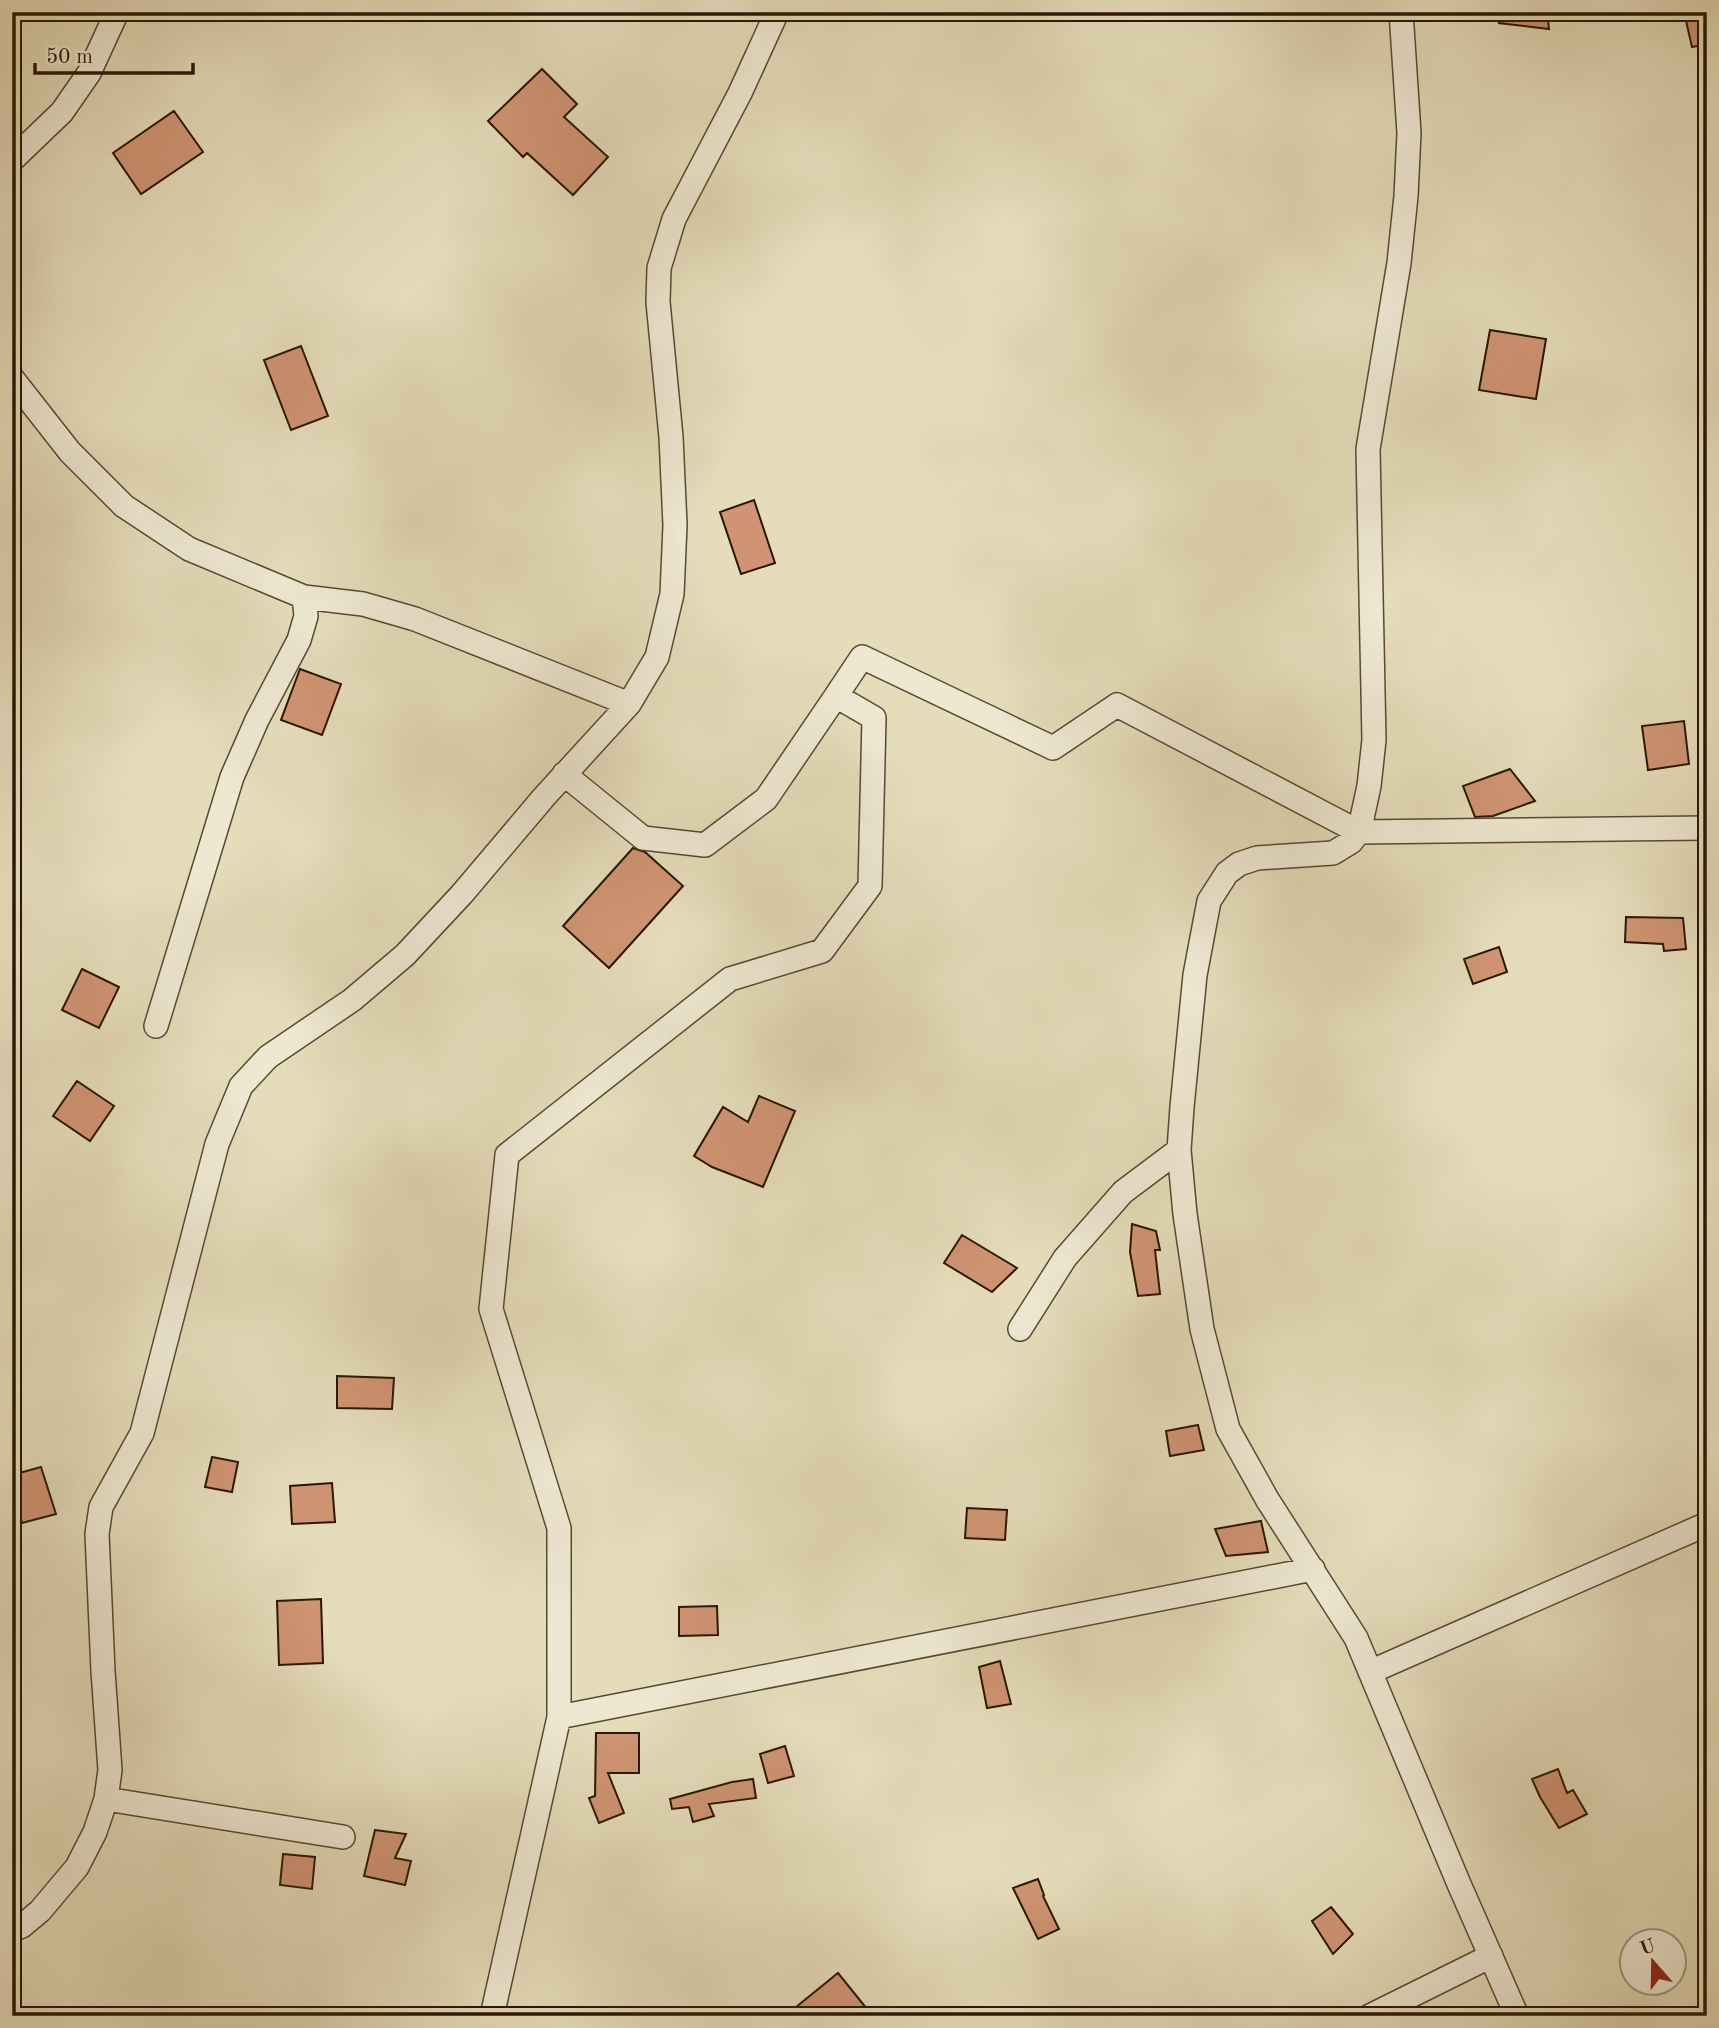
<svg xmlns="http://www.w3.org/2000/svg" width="1719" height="2028" font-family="'Old Standard TT',serif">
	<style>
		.building { fill: #d09473; stroke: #2a1603; stroke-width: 2 }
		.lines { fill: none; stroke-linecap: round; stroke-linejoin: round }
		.minor-casing { stroke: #594831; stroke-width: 26 }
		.minor { stroke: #eee8d2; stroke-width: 23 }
	</style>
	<rect width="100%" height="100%" fill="#e5dcba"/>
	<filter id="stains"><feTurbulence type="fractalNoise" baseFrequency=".00286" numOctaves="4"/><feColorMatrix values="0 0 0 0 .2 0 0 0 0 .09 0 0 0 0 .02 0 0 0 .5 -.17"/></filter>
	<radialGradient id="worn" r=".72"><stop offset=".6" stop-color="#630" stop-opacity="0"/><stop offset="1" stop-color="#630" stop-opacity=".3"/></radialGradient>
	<!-- building -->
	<path class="building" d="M 1500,12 L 1547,12 L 1549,29 L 1499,23 Z
		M 1684,12 L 1707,12 L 1707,44 L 1692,47 Z
		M 542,69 L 577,104 L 564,117 L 608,157 L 573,195 L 527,153 L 523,157 L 488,121 Z
		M 174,111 L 203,152 L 141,194 L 113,153 Z
		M 1490,330 L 1546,339 L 1536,399 L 1479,390 Z
		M 301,346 L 328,416 L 291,430 L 264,360 Z
		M 754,500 L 775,563 L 741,574 L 720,512 Z
		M 300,669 L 341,684 L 322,735 L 281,720 Z
		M 1684,721 L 1689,764 L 1648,770 L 1642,726 Z
		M 1510,769 L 1535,801 L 1493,816 L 1475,817 L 1463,786 Z
		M 633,848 L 645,852 L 683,886 L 609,968 L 563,926 Z
		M 1626,917 L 1683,918 L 1686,949 L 1664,951 L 1663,944 L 1625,942 Z
		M 1499,947 L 1507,972 L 1473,984 L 1464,959 Z
		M 82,969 L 119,987 L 99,1028 L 62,1010 Z
		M 77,1081 L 114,1106 L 90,1141 L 53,1116 Z
		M 759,1096 L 795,1111 L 763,1187 L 712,1167 L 694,1156 L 723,1107 L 748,1122 Z
		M 1132,1224 L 1156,1231 L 1160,1250 L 1155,1250 L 1160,1294 L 1138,1296 L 1130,1252 Z
		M 962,1235 L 1017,1268 L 992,1292 L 944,1263 Z
		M 337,1376 L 394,1378 L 392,1409 L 337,1408 Z
		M 1198,1425 L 1204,1450 L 1170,1456 L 1166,1431 Z
		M 212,1457 L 238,1462 L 232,1492 L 205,1487 Z
		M 41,1467 L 56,1514 L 22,1523 L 12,1488 L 12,1475 Z
		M 332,1483 L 335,1522 L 292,1524 L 290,1486 Z
		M 967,1508 L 1007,1510 L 1005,1540 L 965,1538 Z
		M 1261,1521 L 1268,1552 L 1226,1556 L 1215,1529 Z
		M 321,1599 L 323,1663 L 279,1665 L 277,1601 Z
		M 717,1606 L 718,1635 L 679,1636 L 679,1607 Z
		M 1000,1661 L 1011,1704 L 987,1708 L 979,1667 Z
		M 596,1733 L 639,1733 L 639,1773 L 608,1773 L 624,1813 L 599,1823 L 589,1798 L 595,1796 Z
		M 785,1746 L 794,1776 L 768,1783 L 760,1754 Z
		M 1558,1769 L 1567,1793 L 1573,1790 L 1587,1814 L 1559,1828 L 1540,1797 L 1532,1779 Z
		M 753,1779 L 756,1798 L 709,1804 L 714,1816 L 693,1822 L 689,1807 L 672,1809 L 670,1799 L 732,1782 Z
		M 375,1830 L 406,1834 L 395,1858 L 411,1861 L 405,1885 L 364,1876 Z
		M 283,1854 L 315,1857 L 312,1889 L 280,1885 Z
		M 1038,1879 L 1044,1895 L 1043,1896 L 1059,1929 L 1038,1939 L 1013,1888 Z
		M 1331,1907 L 1353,1934 L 1333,1954 L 1312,1921 Z
		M 838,1973 L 867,2009 L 859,2016 L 785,2016 Z"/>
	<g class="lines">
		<!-- minor casing -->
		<g class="minor-casing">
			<path id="minor" d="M 1401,12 L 1409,133 L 1406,196 L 1399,263 L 1368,449 L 1374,740 L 1369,786 L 1359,832 L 1351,842 L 1333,853 L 1257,858 L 1239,864 L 1227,873 L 1209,901 L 1195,975 L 1182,1107 L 1179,1150 L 1185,1214 L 1202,1329 L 1228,1429 L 1267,1499 L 1356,1638 L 1459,1884 L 1517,2016
				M 12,160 L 62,112 L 89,73 L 117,12
				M 12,378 L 70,452 L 124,506 L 189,549 L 304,597 L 306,616 L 299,640 L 257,720 L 232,777 L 156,1026
				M 304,597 L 363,604 L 415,619 L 629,704
				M 836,696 L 862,657 L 1053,748 L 1117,705 L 1359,832 L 1707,828
				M 1020,1329 L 1065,1258 L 1123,1192 L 1179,1150
				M 1370,1672 L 1707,1524
				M 559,1717 L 1313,1569
				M 106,1799 L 343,1837
				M 12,1930 L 22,1926 L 40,1911 L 77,1867 L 95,1832 L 106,1799 L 110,1770 L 103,1671 L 97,1534 L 101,1507 L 142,1433 L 217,1144 L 241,1086 L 268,1057 L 352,1000 L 405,955 L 462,894 L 544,797 L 629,704 L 657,657 L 672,594 L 675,525 L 671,437 L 658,302 L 659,268 L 674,219 L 740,93 L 777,12
				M 492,2016 L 559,1717 L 559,1528 L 491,1309 L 507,1155 L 730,979 L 822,951 L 870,886 L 874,718 L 836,696 L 766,799 L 705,845 L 643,838 L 564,774
				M 1370,2016 L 1491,1956"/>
		</g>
		<!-- minor -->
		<use href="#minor" class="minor"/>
	</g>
	<!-- margin -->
	<rect width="1719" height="2028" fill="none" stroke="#e5dcba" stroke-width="42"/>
	<rect x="14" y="14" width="1691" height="2000" fill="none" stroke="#2a1603" stroke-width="3.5"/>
	<rect x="21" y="21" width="1677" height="1986" fill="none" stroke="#2a1603" stroke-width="2"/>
	<!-- north arrow -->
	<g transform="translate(1653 1962) rotate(340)"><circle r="33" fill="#eee8d2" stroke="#a0947f" stroke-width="2"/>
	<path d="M0-5L12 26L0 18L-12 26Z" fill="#8f2418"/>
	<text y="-10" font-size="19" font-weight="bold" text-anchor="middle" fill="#2a1603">U</text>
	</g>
	<!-- scale -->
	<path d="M35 63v10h158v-10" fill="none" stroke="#2a1603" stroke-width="3.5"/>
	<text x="46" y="63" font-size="21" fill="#2a1603" stroke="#eee8d2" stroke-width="5" paint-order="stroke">50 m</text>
	<rect width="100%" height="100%" filter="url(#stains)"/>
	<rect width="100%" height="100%" fill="url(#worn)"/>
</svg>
